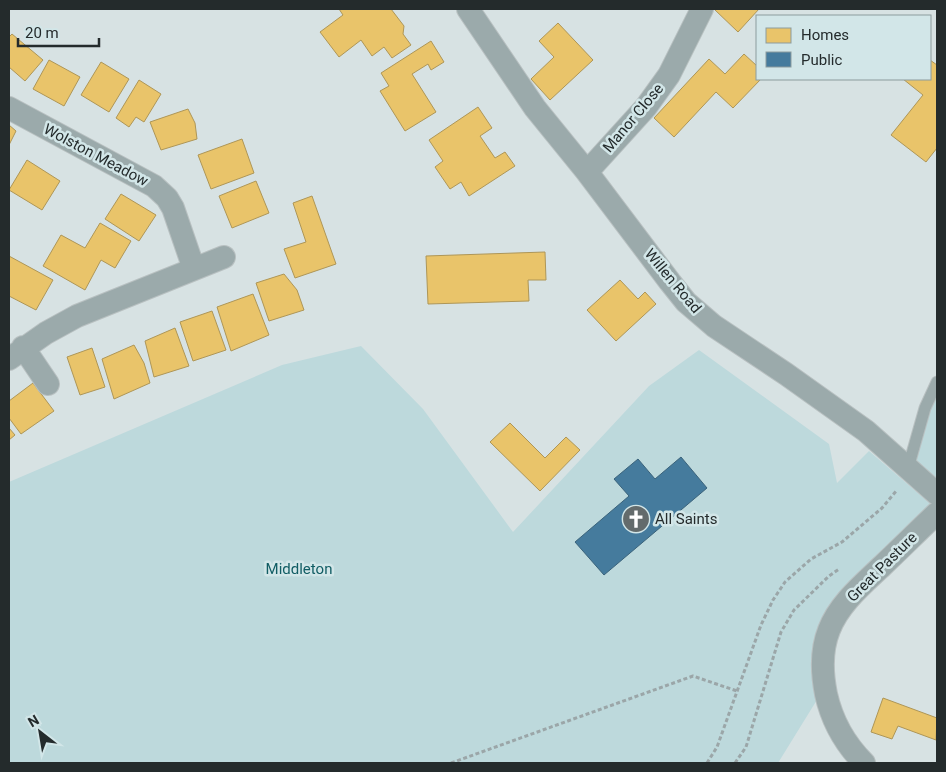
<svg xmlns="http://www.w3.org/2000/svg" width="946" height="772" font-family="Roboto,sans-serif">
	<style>
		.green { fill: #bdd9dc }
		.homes { fill: #e9c46a; stroke: #ae9657 }
		.public { fill: #457b9d; stroke: #3b637b }
		.lines { fill: none; stroke-linecap: round; stroke-linejoin: round }
		.lane-casing { stroke: #b8c0c1; stroke-width: 13 }
		.street-casing { stroke: #b8c0c1; stroke-width: 24 }
		.path { stroke: #9ba6a8; stroke-width: 3; stroke-dasharray: 4 2.5; stroke-linecap: butt }
		.lane { stroke: #9baaab; stroke-width: 11 }
		.street { stroke: #9baaab; stroke-width: 22 }
		.labels { text-anchor: middle; stroke-width: 5; stroke-linejoin: round; paint-order: stroke }
		.street-label { font-size: 15px; fill: #242b2c; stroke: #d2e6e8 }
		.poi-label { font-size: 15px; fill: #242b2c; stroke: #d2e6e8; text-anchor: start }
		.park-label { font-size: 15px; fill: #115d64; stroke: #d2e6e8 }
	</style>
	<rect width="100%" height="100%" fill="#d7e2e3"/>
	<!-- green -->
	<path class="green" d="M 361,346 L 423,409 L 513,532 L 649,386 L 699,350 L 829,444 L 837,483 L 869,451 L 933,506 L 849,586 L 820,695 L 778,763 L 9,763 L 9,482 L 282,365 Z
		M 937,383 L 937,493 L 908,468 Z"/>
	<!-- homes -->
	<path class="homes" d="M 339,9 L 391,9 L 404,26 L 403,34 L 411,45 L 392,58 L 384,47 L 372,56 L 361,40 L 339,57 L 320,32 L 343,15 Z
		M 714,9 L 759,9 L 738,32 Z
		M 558,23 L 593,60 L 550,100 L 531,79 L 554,57 L 539,41 Z
		M 12,34 L 43,60 L 25,81 L 9,67 L 9,37 Z
		M 431,41 L 444,62 L 431,70 L 428,64 L 412,74 L 436,112 L 405,131 L 380,91 L 389,86 L 381,73 Z
		M 744,54 L 757,66 L 757,79 L 761,79 L 733,108 L 716,92 L 674,137 L 654,118 L 709,59 L 725,74 Z
		M 49,60 L 80,77 L 64,106 L 33,89 Z
		M 930,60 L 937,65 L 937,148 L 926,162 L 891,135 L 923,95 L 903,79 L 930,79 Z
		M 101,62 L 129,79 L 109,112 L 81,95 Z
		M 139,80 L 161,94 L 144,122 L 136,117 L 129,127 L 116,118 Z
		M 478,107 L 492,128 L 480,136 L 495,158 L 505,152 L 515,166 L 469,196 L 461,182 L 450,189 L 435,167 L 443,161 L 429,140 Z
		M 188,109 L 195,123 L 197,139 L 161,150 L 150,122 Z
		M 9,125 L 16,131 L 9,145 Z
		M 242,139 L 254,173 L 211,189 L 198,155 Z
		M 27,160 L 60,181 L 42,210 L 9,190 Z
		M 256,181 L 269,213 L 232,228 L 219,196 Z
		M 121,194 L 156,215 L 139,241 L 105,219 Z
		M 312,196 L 336,264 L 295,278 L 284,249 L 306,242 L 293,203 Z
		M 100,223 L 131,241 L 115,268 L 101,260 L 85,290 L 43,266 L 61,235 L 85,248 Z
		M 545,252 L 546,280 L 528,280 L 529,301 L 428,304 L 426,256 Z
		M 9,256 L 53,280 L 36,310 L 9,296 Z
		M 284,274 L 297,290 L 304,310 L 269,321 L 256,283 Z
		M 620,280 L 638,299 L 645,292 L 656,304 L 616,341 L 587,310 Z
		M 253,294 L 269,335 L 231,351 L 217,307 Z
		M 212,311 L 226,350 L 193,361 L 180,322 Z
		M 175,328 L 189,366 L 154,377 L 145,341 Z
		M 134,345 L 144,363 L 150,383 L 114,399 L 102,359 Z
		M 92,348 L 105,387 L 80,395 L 67,357 Z
		M 33,383 L 54,411 L 21,434 L 9,418 L 9,401 Z
		M 510,423 L 545,458 L 566,437 L 580,450 L 540,491 L 490,442 Z
		M 9,428 L 15,435 L 9,440 Z
		M 883,698 L 937,718 L 936,740 L 898,726 L 892,739 L 871,732 Z"/>
	<!-- public -->
	<path class="public" d="M 681,457 L 707,488 L 604,575 L 575,542 L 629,496 L 614,479 L 638,459 L 655,479 Z"/>
	<g class="lines">
		<!-- lane casing -->
		<g class="lane-casing">
			<path id="lane" d="M 908,468 L 925,408 L 937,382"/>
		</g>
		<!-- street casing -->
		<g class="street-casing">
			<path id="street" d="M 468,9 L 535,108 L 587,172 L 670,282 L 686,302 L 714,326 L 786,374 L 866,431 L 937,494
				M 9,108 L 154,186 L 167,198 L 173,208 L 194,269
				M 587,172 L 646,107 L 669,75 L 702,9
				M 23,347 L 48,384
				M 9,359 L 46,333 L 77,316 L 224,257
				M 864,763 C 845,744 832,721 826,694 C 822,674 821,650 829,630 C 839,604 862,585 882,566 C 901,548 919,530 937,513"/>
		</g>
		<!-- path -->
		<path class="path" d="M 451,763 L 693,676 L 737,691
			M 707,763 L 717,747 L 761,625 L 773,600 L 785,582 L 811,559 L 842,542 L 882,508 L 897,490
			M 735,763 L 746,747 L 781,632 L 794,610 L 829,576 L 839,569"/>
		<!-- lane -->
		<use href="#lane" class="lane"/>
		<!-- street -->
		<use href="#street" class="street"/>
	</g>
	<!-- icons -->
	<defs>
		<g id="church-disc" transform="scale(1.4375)"><circle r="9.5" fill="#636b6c" stroke="#d2e6e8"/><path d="M-1.2-6h2.4v3.5h3.3v2.4h-3.3V6h-2.4V-.1h-3.3v-2.4h3.3Z" fill="#fff"/></g>
	</defs>
	<g fill-rule="evenodd">
		<use href="#church-disc" x="636" y="519"/>
	</g>
	<g class="labels">
		<!-- street labels -->
		<g class="street-label">
			<text transform="translate(633 118) rotate(-50)" y="5">Manor Close</text>
			<text transform="translate(96 155) rotate(28)" y="5">Wolston Meadow</text>
			<text transform="translate(673 281) rotate(50)" y="5">Willen Road</text>
			<text transform="translate(882 567) rotate(-45)" y="5">Great Pasture</text>
		</g>
		<!-- poi labels -->
		<g class="poi-label">
			<text x="655" y="524">All Saints</text>
		</g>
		<!-- park labels -->
		<g class="park-label">
			<text x="299" y="574">Middleton</text>
		</g>
	</g>
	<!-- border -->
	<rect width="946" height="772" fill="none" stroke="#242b2c" stroke-width="20"/>
	<!-- legend -->
	<rect x="756" y="15" width="175" height="65" fill="#d2e6e8" stroke="#8c9b9d"/>
	<rect x="766" y="28" width="25" height="15" fill="#e9c46a" stroke="#8c9b9d"/>
	<text x="801" y="40" font-size="15" fill="#242b2c">Homes</text>
	<rect x="766" y="52" width="25" height="15" fill="#457b9d" stroke="#8c9b9d"/>
	<text x="801" y="65" font-size="15" fill="#242b2c">Public</text>
	<!-- north arrow -->
	<g transform="translate(40 732) rotate(329)" stroke="#d2e6e8" stroke-width="4" paint-order="stroke">
	<path d="M0-4L9 19L0 12L-9 19Z" fill="#242b2c"/>
	<text y="-8" font-size="14" font-weight="bold" text-anchor="middle" fill="#242b2c">N</text>
	</g>
	<!-- scale -->
	<path d="M18 38v8h81v-8" fill="none" stroke="#242b2c" stroke-width="2.5"/>
	<text x="25" y="38" font-size="15" fill="#242b2c" stroke="#d2e6e8" stroke-width="4" paint-order="stroke">20 m</text>
</svg>
